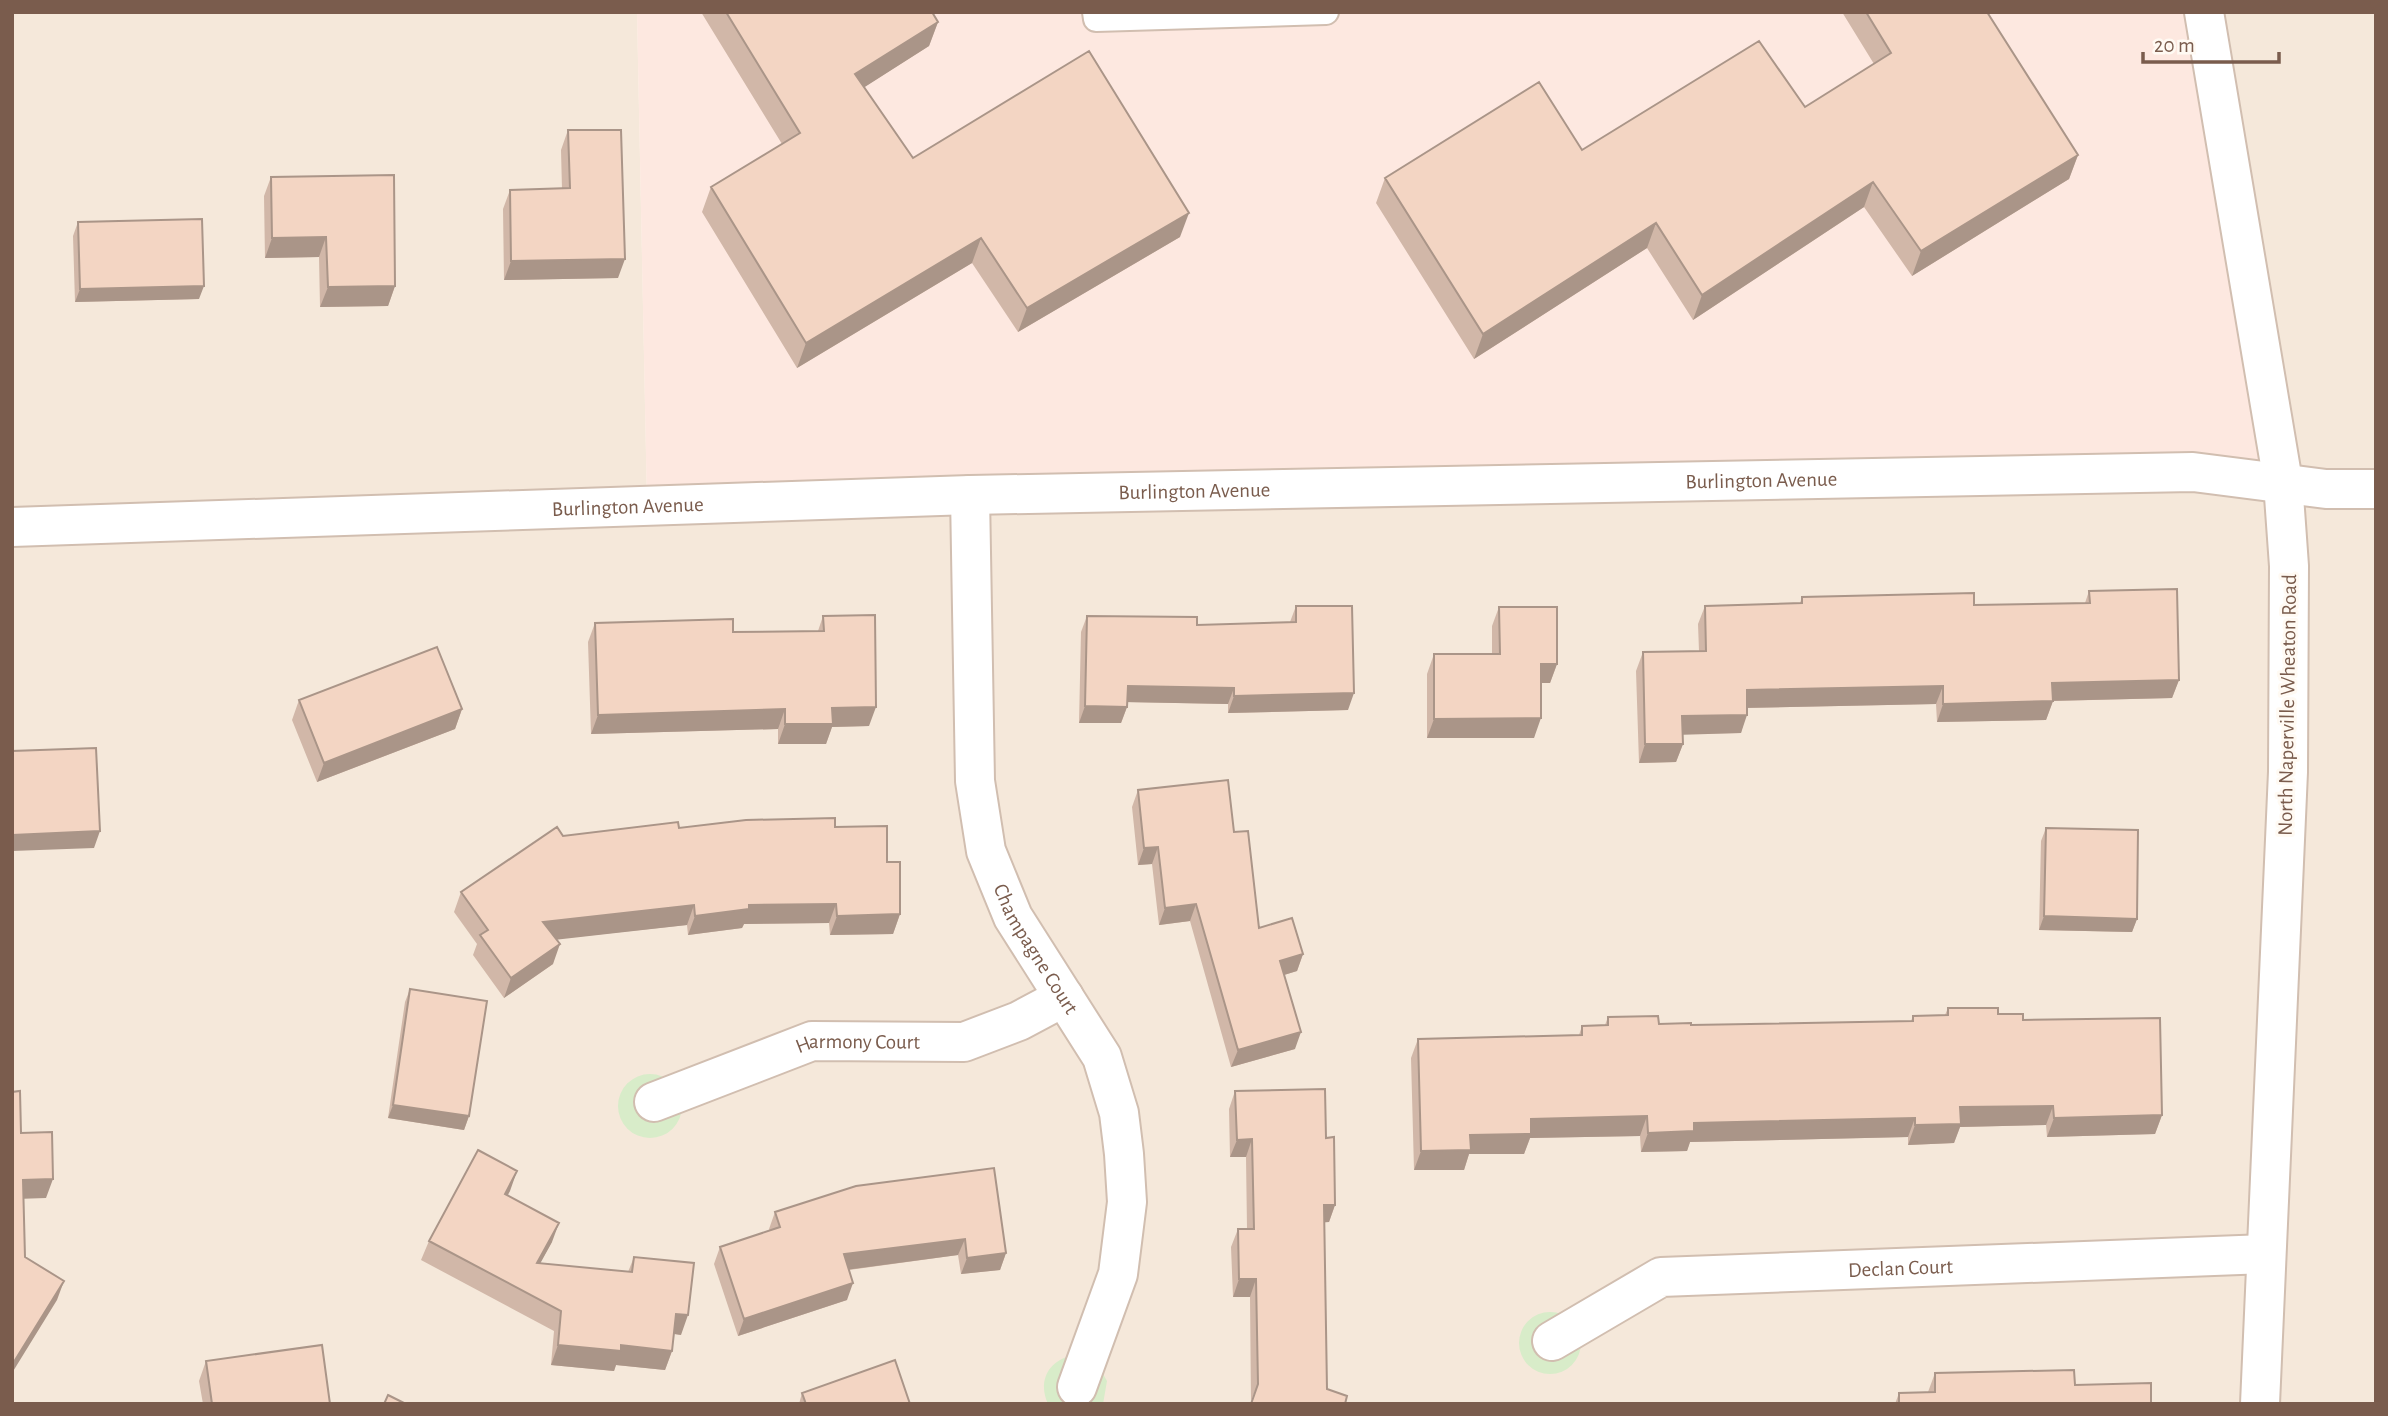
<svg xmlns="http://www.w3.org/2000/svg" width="2388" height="1416" font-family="'Alegreya Sans',sans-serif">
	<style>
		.residential { fill: #f5e8da }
		.commercial { fill: #fde8e0 }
		.green { fill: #d8ecc9 }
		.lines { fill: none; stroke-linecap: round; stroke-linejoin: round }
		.service-casing { stroke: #d1beb0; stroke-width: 28 }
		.minor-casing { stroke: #d1beb0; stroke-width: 42 }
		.service { stroke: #fff; stroke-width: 24 }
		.minor { stroke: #fff; stroke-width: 38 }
		.wall { fill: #d1b7a8 }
		.shaded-wall { fill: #aa9588 }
		.building { fill: #f3d5c3; stroke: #aa9588; stroke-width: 2 }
		.labels { text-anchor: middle; stroke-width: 6; stroke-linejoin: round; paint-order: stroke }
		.street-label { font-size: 21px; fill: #7a5c4d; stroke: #fffaf3 }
	</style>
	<rect width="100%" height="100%" fill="#fdf6ec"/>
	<!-- residential -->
	<path class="residential" d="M 12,12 L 637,12 L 647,504 L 2204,12 L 2376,12 L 2376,1404 L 12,1404 Z"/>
	<!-- commercial -->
	<path class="commercial" d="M 637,12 L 2204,12 L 2283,473 L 647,505 Z"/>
	<!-- green -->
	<path class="green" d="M618 1106a32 32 0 1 1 64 0a32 32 0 1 1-64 0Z
		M1519 1343a31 31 0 1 1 62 0a31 31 0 1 1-62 0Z
		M 1070,1356 L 1099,1367 L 1107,1381 L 1103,1404 L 1048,1404 C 1038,1383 1047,1362 1070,1356 Z"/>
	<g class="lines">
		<!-- service casing -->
		<g class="service-casing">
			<path id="service" d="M 1095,12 L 1096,19 L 1326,12"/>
		</g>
		<!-- minor casing -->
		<g class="minor-casing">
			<g id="minor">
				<path d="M 2204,12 L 2283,482 L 2289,566 L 2288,772 L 2260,1404"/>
				<path id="s1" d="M 970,495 L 975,781 L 986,851 L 1013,917 L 1102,1057 L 1119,1113 L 1124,1154 L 1127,1202 L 1118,1274 L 1077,1387"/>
				<path id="s2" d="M 12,527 L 970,495 L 2193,472 L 2326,489 L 2376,489"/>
				<path id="s3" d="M 654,1102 L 812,1041 L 964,1042 L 1019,1021 L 1064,997"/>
				<path id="s4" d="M 1552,1341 L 1661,1277 L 2266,1254"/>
			</g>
		</g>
		<!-- service -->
		<use href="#service" class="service"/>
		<!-- minor -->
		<use href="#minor" class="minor"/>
	</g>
	<!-- wall -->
	<path class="wall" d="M 701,12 L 932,12 L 938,22 L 929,46 L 864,87 L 913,158 L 1180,237 L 1018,332 L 972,263 L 797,368 L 702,212 L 711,187 L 782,144 Z
		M 1842,12 L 1987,12 L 2078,155 L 2069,179 L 1912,276 L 1864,207 L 1693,320 L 1647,248 L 1474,359 L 1376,203 L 1385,178 L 1582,150 L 1805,107 L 1874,64 Z
		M 568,130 L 618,278 L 504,280 L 503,209 L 510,190 L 562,189 L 561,150 Z
		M 271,177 L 395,286 L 388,306 L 320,307 L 319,257 L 265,258 L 264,196 Z
		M 78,222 L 199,299 L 75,302 L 73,236 Z
		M 2089,591 L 2179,680 L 2172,698 L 2053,701 L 2046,720 L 1937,722 L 1936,704 L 1747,708 L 1741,733 L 1683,734 L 1683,744 L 1676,762 L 1639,763 L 1636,671 L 1643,652 L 1699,651 L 1698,624 L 1705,606 L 1800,603 L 1802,597 L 1974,605 L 2085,603 Z
		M 1296,606 L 1348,710 L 1228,713 L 1228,704 L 1128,702 L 1127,707 L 1121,723 L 1079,723 L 1081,632 L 1087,616 L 1197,625 L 1290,622 Z
		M 1499,607 L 1557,664 L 1550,683 L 1541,683 L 1534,738 L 1427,738 L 1427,674 L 1434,654 L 1492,654 L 1492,626 Z
		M 823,616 L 869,726 L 832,727 L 826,744 L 778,744 L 778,729 L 591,734 L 588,642 L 595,623 L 733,632 L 818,631 Z
		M 299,700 L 462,709 L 455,729 L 317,782 L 292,720 Z
		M 1138,790 L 1234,832 L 1259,928 L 1303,954 L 1297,971 L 1284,975 L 1295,1049 L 1231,1067 L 1190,921 L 1159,925 L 1152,864 L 1138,865 L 1132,807 Z
		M 835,827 L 887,862 L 900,914 L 893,934 L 830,935 L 829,923 L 744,924 L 742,928 L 688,935 L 687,925 L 556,939 L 553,964 L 504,998 L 473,955 L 477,944 L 454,912 L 461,892 L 563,836 L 679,828 Z
		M 2046,828 L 2137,919 L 2132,932 L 2039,930 L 2041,841 Z
		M 410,989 L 469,1116 L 464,1130 L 388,1118 L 405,1002 Z
		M 1948,1008 L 1998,1014 L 2023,1020 L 2162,1115 L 2155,1134 L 2047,1137 L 2046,1125 L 1960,1127 L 1954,1143 L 1908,1145 L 1908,1137 L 1690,1142 L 1687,1151 L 1641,1152 L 1640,1136 L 1530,1138 L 1524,1154 L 1469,1154 L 1464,1170 L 1414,1170 L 1411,1058 L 1418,1039 L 1579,1035 L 1582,1026 L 1605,1025 L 1608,1017 L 1659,1024 L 1691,1025 L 1911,1021 L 1913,1016 L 1945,1015 Z
		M 1235,1091 L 1326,1138 L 1335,1205 L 1329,1222 L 1324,1222 L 1251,1401 L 1250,1297 L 1233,1297 L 1231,1247 L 1238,1229 L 1247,1229 L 1246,1157 L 1230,1157 L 1229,1109 Z
		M 856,1186 L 1006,1253 L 1000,1270 L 961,1274 L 958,1255 L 849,1270 L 847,1300 L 738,1336 L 714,1264 L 720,1247 L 770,1231 L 769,1229 L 775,1212 Z
		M 510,1191 L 507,1195 L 552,1242 L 540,1263 L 628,1272 L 634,1257 L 681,1335 L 674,1334 L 672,1351 L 665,1370 L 616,1365 L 614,1371 L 551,1365 L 554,1331 L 421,1260 L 429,1241 Z
		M 206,1361 L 330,1404 L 203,1404 L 199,1381 Z
		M 1935,1373 L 2075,1385 L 2151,1404 L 1895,1404 L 1899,1393 L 1928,1392 Z
		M 802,1393 L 910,1404 L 799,1404 Z"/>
	<!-- shaded-wall -->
	<path class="shaded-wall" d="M 938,22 L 929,46 L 846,99 L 855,74 Z
		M 2078,155 L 2069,179 L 1912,276 L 1921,251 Z
		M 1873,182 L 1864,207 L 1693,320 L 1702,295 Z
		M 1189,213 L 1180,237 L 1018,332 L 1027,308 Z
		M 1656,223 L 1647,248 L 1474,359 L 1483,334 Z
		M 326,237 L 319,257 L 265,258 L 272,238 Z
		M 981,238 L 972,263 L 797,368 L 806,343 Z
		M 625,259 L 618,278 L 504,280 L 511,261 Z
		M 204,286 L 199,299 L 75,302 L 80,289 Z
		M 395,286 L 388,306 L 320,307 L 328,287 Z
		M 1541,664 L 1557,664 L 1550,683 L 1534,683 Z
		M 2179,680 L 2172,698 L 2046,701 L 2052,683 Z
		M 1128,686 L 1234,688 L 1228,704 L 1122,702 Z
		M 1943,686 L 1936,704 L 1740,708 L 1747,690 Z
		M 1354,693 L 1348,710 L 1228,713 L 1234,696 Z
		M 2053,701 L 2046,720 L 1937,722 L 1943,704 Z
		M 1085,706 L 1127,707 L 1121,723 L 1079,723 Z
		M 876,707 L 869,726 L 832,727 L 826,744 L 778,744 L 785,724 L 832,708 Z
		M 462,709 L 455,729 L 317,782 L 324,763 Z
		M 785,709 L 778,729 L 591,734 L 598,715 Z
		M 1747,715 L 1741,733 L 1675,735 L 1682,716 Z
		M 1541,718 L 1534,738 L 1427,738 L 1434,719 Z
		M 1645,744 L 1683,744 L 1676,762 L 1639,763 Z
		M 100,831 L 94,848 L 12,851 L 12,835 Z
		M 1158,847 L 1152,864 L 1138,865 L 1144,848 Z
		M 836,904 L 829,923 L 744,924 L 742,928 L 688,935 L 695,916 L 749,905 Z
		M 1196,904 L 1190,921 L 1159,925 L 1165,908 Z
		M 694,905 L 687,925 L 536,942 L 543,922 Z
		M 900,914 L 893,934 L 830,935 L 837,916 Z
		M 2044,916 L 2137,919 L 2132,932 L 2039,930 Z
		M 560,944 L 553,964 L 504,998 L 511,978 Z
		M 1303,954 L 1297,971 L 1274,978 L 1280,961 Z
		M 1301,1032 L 1295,1049 L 1231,1067 L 1238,1050 Z
		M 393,1105 L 469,1116 L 464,1130 L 388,1118 Z
		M 2053,1106 L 2046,1125 L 1960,1127 L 1954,1143 L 1908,1145 L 1915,1125 L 1960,1107 Z
		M 2162,1115 L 2155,1134 L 2047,1137 L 2054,1118 Z
		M 1647,1116 L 1640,1136 L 1530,1138 L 1524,1154 L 1469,1154 L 1464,1170 L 1414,1170 L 1421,1151 L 1470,1135 L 1531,1119 Z
		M 1915,1118 L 1908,1137 L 1690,1142 L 1687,1151 L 1641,1152 L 1648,1133 L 1694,1123 Z
		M 1252,1139 L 1246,1157 L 1230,1157 L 1237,1140 Z
		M 517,1171 L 510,1191 L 498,1213 L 505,1194 Z
		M 53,1179 L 46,1198 L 16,1199 L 23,1180 Z
		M 1324,1205 L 1335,1205 L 1329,1222 L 1317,1223 Z
		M 559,1223 L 552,1242 L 530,1282 L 537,1263 Z
		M 965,1239 L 958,1255 L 838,1271 L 844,1254 Z
		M 1006,1253 L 1000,1270 L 961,1274 L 967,1258 Z
		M 1239,1279 L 1256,1279 L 1250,1297 L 1233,1297 Z
		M 64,1281 L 57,1300 L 12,1373 L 12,1365 Z
		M 853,1283 L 847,1300 L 738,1336 L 744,1319 Z
		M 676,1314 L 688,1315 L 681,1335 L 669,1333 Z
		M 558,1345 L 621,1345 L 672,1351 L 665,1370 L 616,1365 L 614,1371 L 551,1365 Z"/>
	<!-- building -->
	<path class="building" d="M 726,12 L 932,12 L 938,22 L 855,74 L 913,158 L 1089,51 L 1189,213 L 1027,308 L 981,238 L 806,343 L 711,187 L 800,133 Z
		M 1866,12 L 1987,12 L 2078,155 L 1921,251 L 1873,182 L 1702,295 L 1656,223 L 1483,334 L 1385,178 L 1539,82 L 1582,150 L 1759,41 L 1805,107 L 1891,53 Z
		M 568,130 L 621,130 L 625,259 L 511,261 L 510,190 L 570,188 Z
		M 394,175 L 395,286 L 328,287 L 326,237 L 272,238 L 271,177 Z
		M 202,219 L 204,286 L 80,289 L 78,222 Z
		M 2177,589 L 2179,680 L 2052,683 L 2053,701 L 1943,704 L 1943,686 L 1747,690 L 1747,715 L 1682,716 L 1683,744 L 1645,744 L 1643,652 L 1706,651 L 1705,606 L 1802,603 L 1802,597 L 1974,593 L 1974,605 L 2090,603 L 2089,591 Z
		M 1296,606 L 1352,606 L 1354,693 L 1234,696 L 1234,688 L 1128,686 L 1127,707 L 1085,706 L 1087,616 L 1197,617 L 1197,625 L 1296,622 Z
		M 1499,607 L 1557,607 L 1557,664 L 1541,664 L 1541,718 L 1434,719 L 1434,654 L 1500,654 Z
		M 875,615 L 876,707 L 832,708 L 833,724 L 785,724 L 785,709 L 598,715 L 595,623 L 733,619 L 733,632 L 824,631 L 823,616 Z
		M 437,647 L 462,709 L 324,763 L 299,700 Z
		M 96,748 L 100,831 L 12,835 L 12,751 Z
		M 1228,780 L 1234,832 L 1248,831 L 1259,928 L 1292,918 L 1303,954 L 1280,961 L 1301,1032 L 1238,1050 L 1196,904 L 1165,908 L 1158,847 L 1144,848 L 1138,790 Z
		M 835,818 L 835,827 L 887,826 L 887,862 L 900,862 L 900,914 L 837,916 L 836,904 L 749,905 L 749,909 L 695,916 L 694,905 L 543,922 L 560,944 L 511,978 L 480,935 L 488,930 L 461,892 L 557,827 L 563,836 L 678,822 L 679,828 L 746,820 Z
		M 2046,828 L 2138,830 L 2137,919 L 2044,916 Z
		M 410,989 L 487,1001 L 469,1116 L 393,1105 Z
		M 1948,1008 L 1998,1008 L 1998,1014 L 2023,1014 L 2023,1020 L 2160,1018 L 2162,1115 L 2054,1118 L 2053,1106 L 1960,1107 L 1961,1124 L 1915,1125 L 1915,1118 L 1694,1123 L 1694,1131 L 1648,1133 L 1647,1116 L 1531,1119 L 1531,1134 L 1470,1135 L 1471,1150 L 1421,1151 L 1418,1039 L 1582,1035 L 1582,1026 L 1608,1025 L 1608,1017 L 1658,1016 L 1659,1024 L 1691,1023 L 1691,1025 L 1913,1021 L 1913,1016 L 1948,1015 Z
		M 1325,1089 L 1326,1138 L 1334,1137 L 1335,1205 L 1324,1205 L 1327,1389 L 1347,1396 L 1345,1404 L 1251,1404 L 1258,1384 L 1256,1279 L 1239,1279 L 1238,1229 L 1254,1229 L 1252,1139 L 1237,1140 L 1235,1091 Z
		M 20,1091 L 21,1133 L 52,1132 L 53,1179 L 23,1180 L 25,1257 L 64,1281 L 12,1365 L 12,1092 Z
		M 478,1150 L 517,1171 L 505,1194 L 559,1223 L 537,1263 L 632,1272 L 634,1257 L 694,1263 L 688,1315 L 676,1314 L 672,1351 L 621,1345 L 621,1351 L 558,1345 L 561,1311 L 429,1241 Z
		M 994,1168 L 1006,1253 L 967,1258 L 965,1239 L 844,1254 L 853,1283 L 744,1319 L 720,1247 L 780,1227 L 775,1212 L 856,1186 Z
		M 322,1345 L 330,1404 L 212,1404 L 206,1361 Z
		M 895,1360 L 910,1404 L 806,1404 L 802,1393 Z
		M 2074,1370 L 2075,1385 L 2151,1383 L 2151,1404 L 1899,1404 L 1899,1393 L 1935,1392 L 1935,1373 Z
		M 388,1395 L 406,1404 L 384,1404 Z"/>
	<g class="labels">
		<!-- street labels -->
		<g class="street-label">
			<text dy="7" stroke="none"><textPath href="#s2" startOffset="1750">Burlington Avenue</textPath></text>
			<text dy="7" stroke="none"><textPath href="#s2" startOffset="1183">Burlington Avenue</textPath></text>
			<text dy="7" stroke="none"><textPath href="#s2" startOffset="616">Burlington Avenue</textPath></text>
			<text transform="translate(2287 705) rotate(-89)" y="7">North Naperville Wheaton Road</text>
			<text dy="7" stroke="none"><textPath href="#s1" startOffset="467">Champagne Court</textPath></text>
			<text dy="7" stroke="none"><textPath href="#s3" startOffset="215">Harmony Court</textPath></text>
			<text dy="7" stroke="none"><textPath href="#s4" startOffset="366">Declan Court</textPath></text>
		</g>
	</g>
	<!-- border -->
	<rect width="2388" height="1416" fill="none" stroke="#7a5c4d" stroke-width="28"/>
	<!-- scale -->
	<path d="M2143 52v10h136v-10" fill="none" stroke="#7a5c4d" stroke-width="3.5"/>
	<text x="2154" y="52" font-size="21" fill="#7a5c4d" stroke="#fffaf3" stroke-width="5" paint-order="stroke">20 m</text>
</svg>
